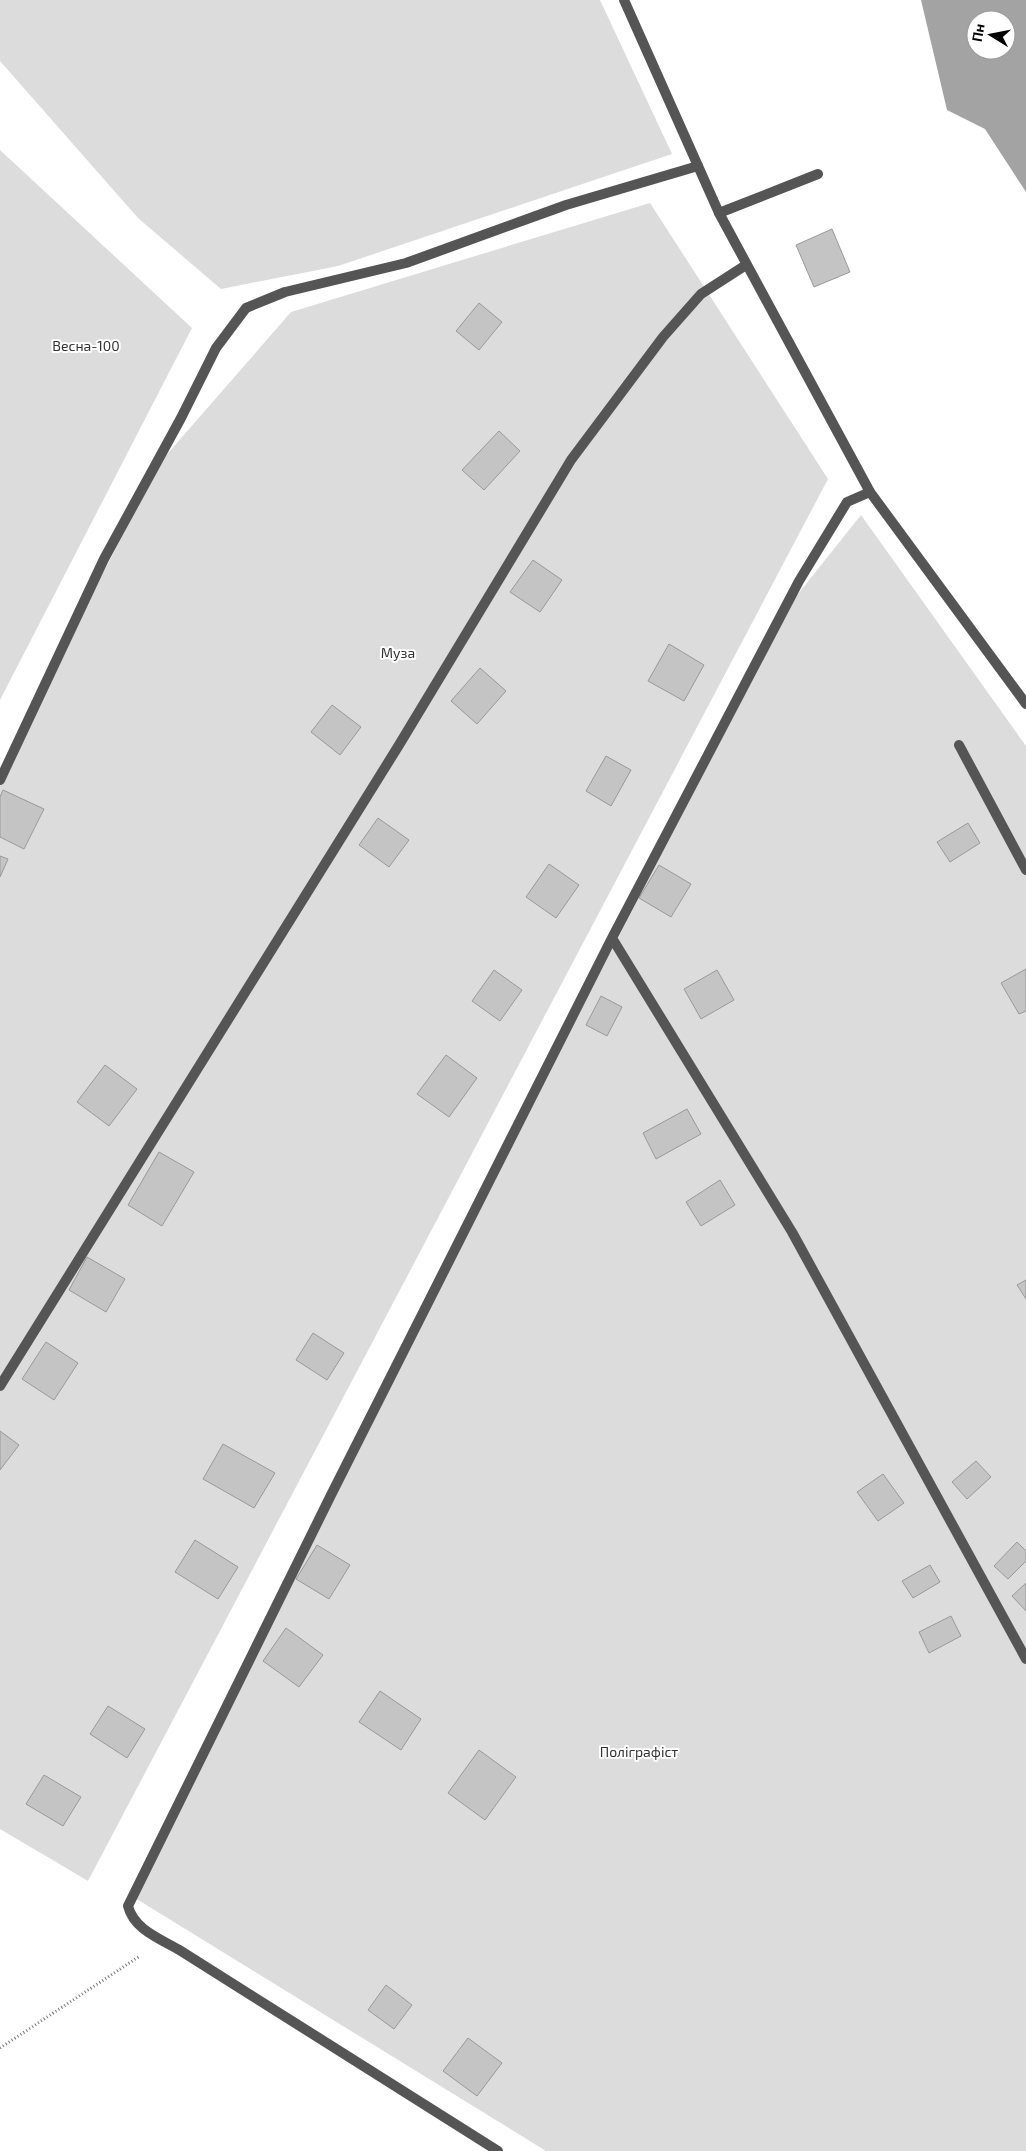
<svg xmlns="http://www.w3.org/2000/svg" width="1026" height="2151" font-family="'Exo 2',sans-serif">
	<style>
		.green { fill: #dcdcdc }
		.water { fill: #a3a3a3; fill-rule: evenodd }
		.building { fill: #c4c4c4; stroke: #999 }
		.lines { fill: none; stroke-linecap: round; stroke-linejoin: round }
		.path { stroke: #777; stroke-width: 3; stroke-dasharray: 1 2.5; stroke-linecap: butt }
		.lane { stroke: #555; stroke-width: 10 }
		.street { stroke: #555; stroke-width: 10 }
		.labels { text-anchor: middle; stroke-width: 4; stroke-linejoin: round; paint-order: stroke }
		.park-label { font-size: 14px; fill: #333; stroke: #fff }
	</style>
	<rect width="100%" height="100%" fill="#fff"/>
	<!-- green -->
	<path class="green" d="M 0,0 L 600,0 L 672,154 L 338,266 L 221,289 L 138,218 L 0,61 Z
		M 0,150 L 192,328 L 0,700 Z
		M 650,203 L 828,479 L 88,1881 L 0,1829 L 0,771 L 162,460 L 291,312 Z
		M 861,515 L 1026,746 L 1026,2151 L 546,2151 L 135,1898 L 427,1306 L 794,599 Z"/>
	<!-- water -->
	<path class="water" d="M 921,0 L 1026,0 L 1026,192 L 985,129 L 947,110 ZM 976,20 L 1006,20 L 1006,50 L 976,50 Z"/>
	<!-- building -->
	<path class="building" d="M 832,229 L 850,272 L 814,287 L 796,245 Z
		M 479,303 L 502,322 L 479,350 L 456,331 Z
		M 499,431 L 520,451 L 484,490 L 462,470 Z
		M 533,560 L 562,580 L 540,612 L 510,592 Z
		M 669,644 L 704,665 L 684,701 L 648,681 Z
		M 480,668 L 506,691 L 477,724 L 451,701 Z
		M 332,705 L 361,727 L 340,755 L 311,732 Z
		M 606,756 L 631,770 L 611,806 L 586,791 Z
		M 3,790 L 44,809 L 24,849 L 0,837 L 0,797 Z
		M 378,818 L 409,840 L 389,867 L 359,845 Z
		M 968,823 L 980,843 L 950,862 L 937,842 Z
		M 0,856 L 8,859 L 0,877 Z
		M 549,864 L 579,885 L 556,918 L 526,897 Z
		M 659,865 L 691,884 L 671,917 L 639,898 Z
		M 1026,969 L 1026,1011 L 1019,1014 L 1001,983 Z
		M 494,970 L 522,990 L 500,1021 L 472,1001 Z
		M 717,970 L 734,1000 L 701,1019 L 684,989 Z
		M 601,996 L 622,1007 L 607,1036 L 586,1025 Z
		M 446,1055 L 477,1078 L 449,1117 L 417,1094 Z
		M 105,1065 L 137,1089 L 109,1126 L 77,1102 Z
		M 687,1109 L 701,1134 L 656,1159 L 643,1133 Z
		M 159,1152 L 194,1172 L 162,1226 L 128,1205 Z
		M 720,1180 L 735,1205 L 701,1226 L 686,1202 Z
		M 87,1257 L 125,1279 L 106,1312 L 69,1290 Z
		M 1026,1280 L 1026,1299 L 1017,1285 Z
		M 313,1333 L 344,1353 L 327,1380 L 296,1360 Z
		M 46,1342 L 78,1363 L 54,1400 L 22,1379 Z
		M 0,1431 L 19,1445 L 0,1470 Z
		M 223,1444 L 275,1473 L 254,1508 L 203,1479 Z
		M 976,1461 L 991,1477 L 967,1499 L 952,1482 Z
		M 883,1474 L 904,1503 L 878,1521 L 857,1492 Z
		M 195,1540 L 238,1567 L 218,1599 L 175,1572 Z
		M 1017,1542 L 1026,1551 L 1026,1561 L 1008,1579 L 994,1566 Z
		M 317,1545 L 350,1565 L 329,1599 L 296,1579 Z
		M 930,1565 L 940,1582 L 913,1598 L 902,1581 Z
		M 1026,1583 L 1026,1611 L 1012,1596 Z
		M 951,1616 L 961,1636 L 929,1653 L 919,1632 Z
		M 286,1628 L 323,1655 L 299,1687 L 263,1661 Z
		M 380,1691 L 421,1719 L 401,1750 L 359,1722 Z
		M 108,1706 L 145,1729 L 127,1758 L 90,1734 Z
		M 479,1750 L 516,1777 L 485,1820 L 448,1793 Z
		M 44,1775 L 81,1797 L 63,1826 L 26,1804 Z
		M 386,1985 L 412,2005 L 394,2029 L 368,2010 Z
		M 468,2038 L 502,2063 L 477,2096 L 443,2071 Z"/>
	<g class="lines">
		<!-- path -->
		<path class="path" d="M 0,2048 L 140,1956"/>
		<!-- lane -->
		<path class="lane" d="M 719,213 L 818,174
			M 959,745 L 1026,870
			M 0,780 L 104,559 L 181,418 L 216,348 L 246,308 L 285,292 L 406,263 L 566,205 L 698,166
			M 612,938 L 792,1232 L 1026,1659
			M 0,1386 L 399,745 L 571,460 L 663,337 L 701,294 L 746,265
			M 498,2151 L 181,1951 C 161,1939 134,1930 128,1906 L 331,1495 L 612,938 L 799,581 L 847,502 L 870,492"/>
		<!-- street -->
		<path class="street" d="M 624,0 L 719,213 L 870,492 L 1026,704"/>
	</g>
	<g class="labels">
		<!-- park labels -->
		<g class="park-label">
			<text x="86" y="351">Весна-100</text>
			<text x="398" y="658">Муза</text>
			<text x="639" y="1757">Поліграфіст</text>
		</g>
	</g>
	<!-- north arrow -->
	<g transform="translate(991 35) rotate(280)"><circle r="24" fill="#ffffff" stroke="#999999"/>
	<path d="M0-4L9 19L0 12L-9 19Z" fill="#000000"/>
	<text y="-8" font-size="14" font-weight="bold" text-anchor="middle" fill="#000000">Пн</text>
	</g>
</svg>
